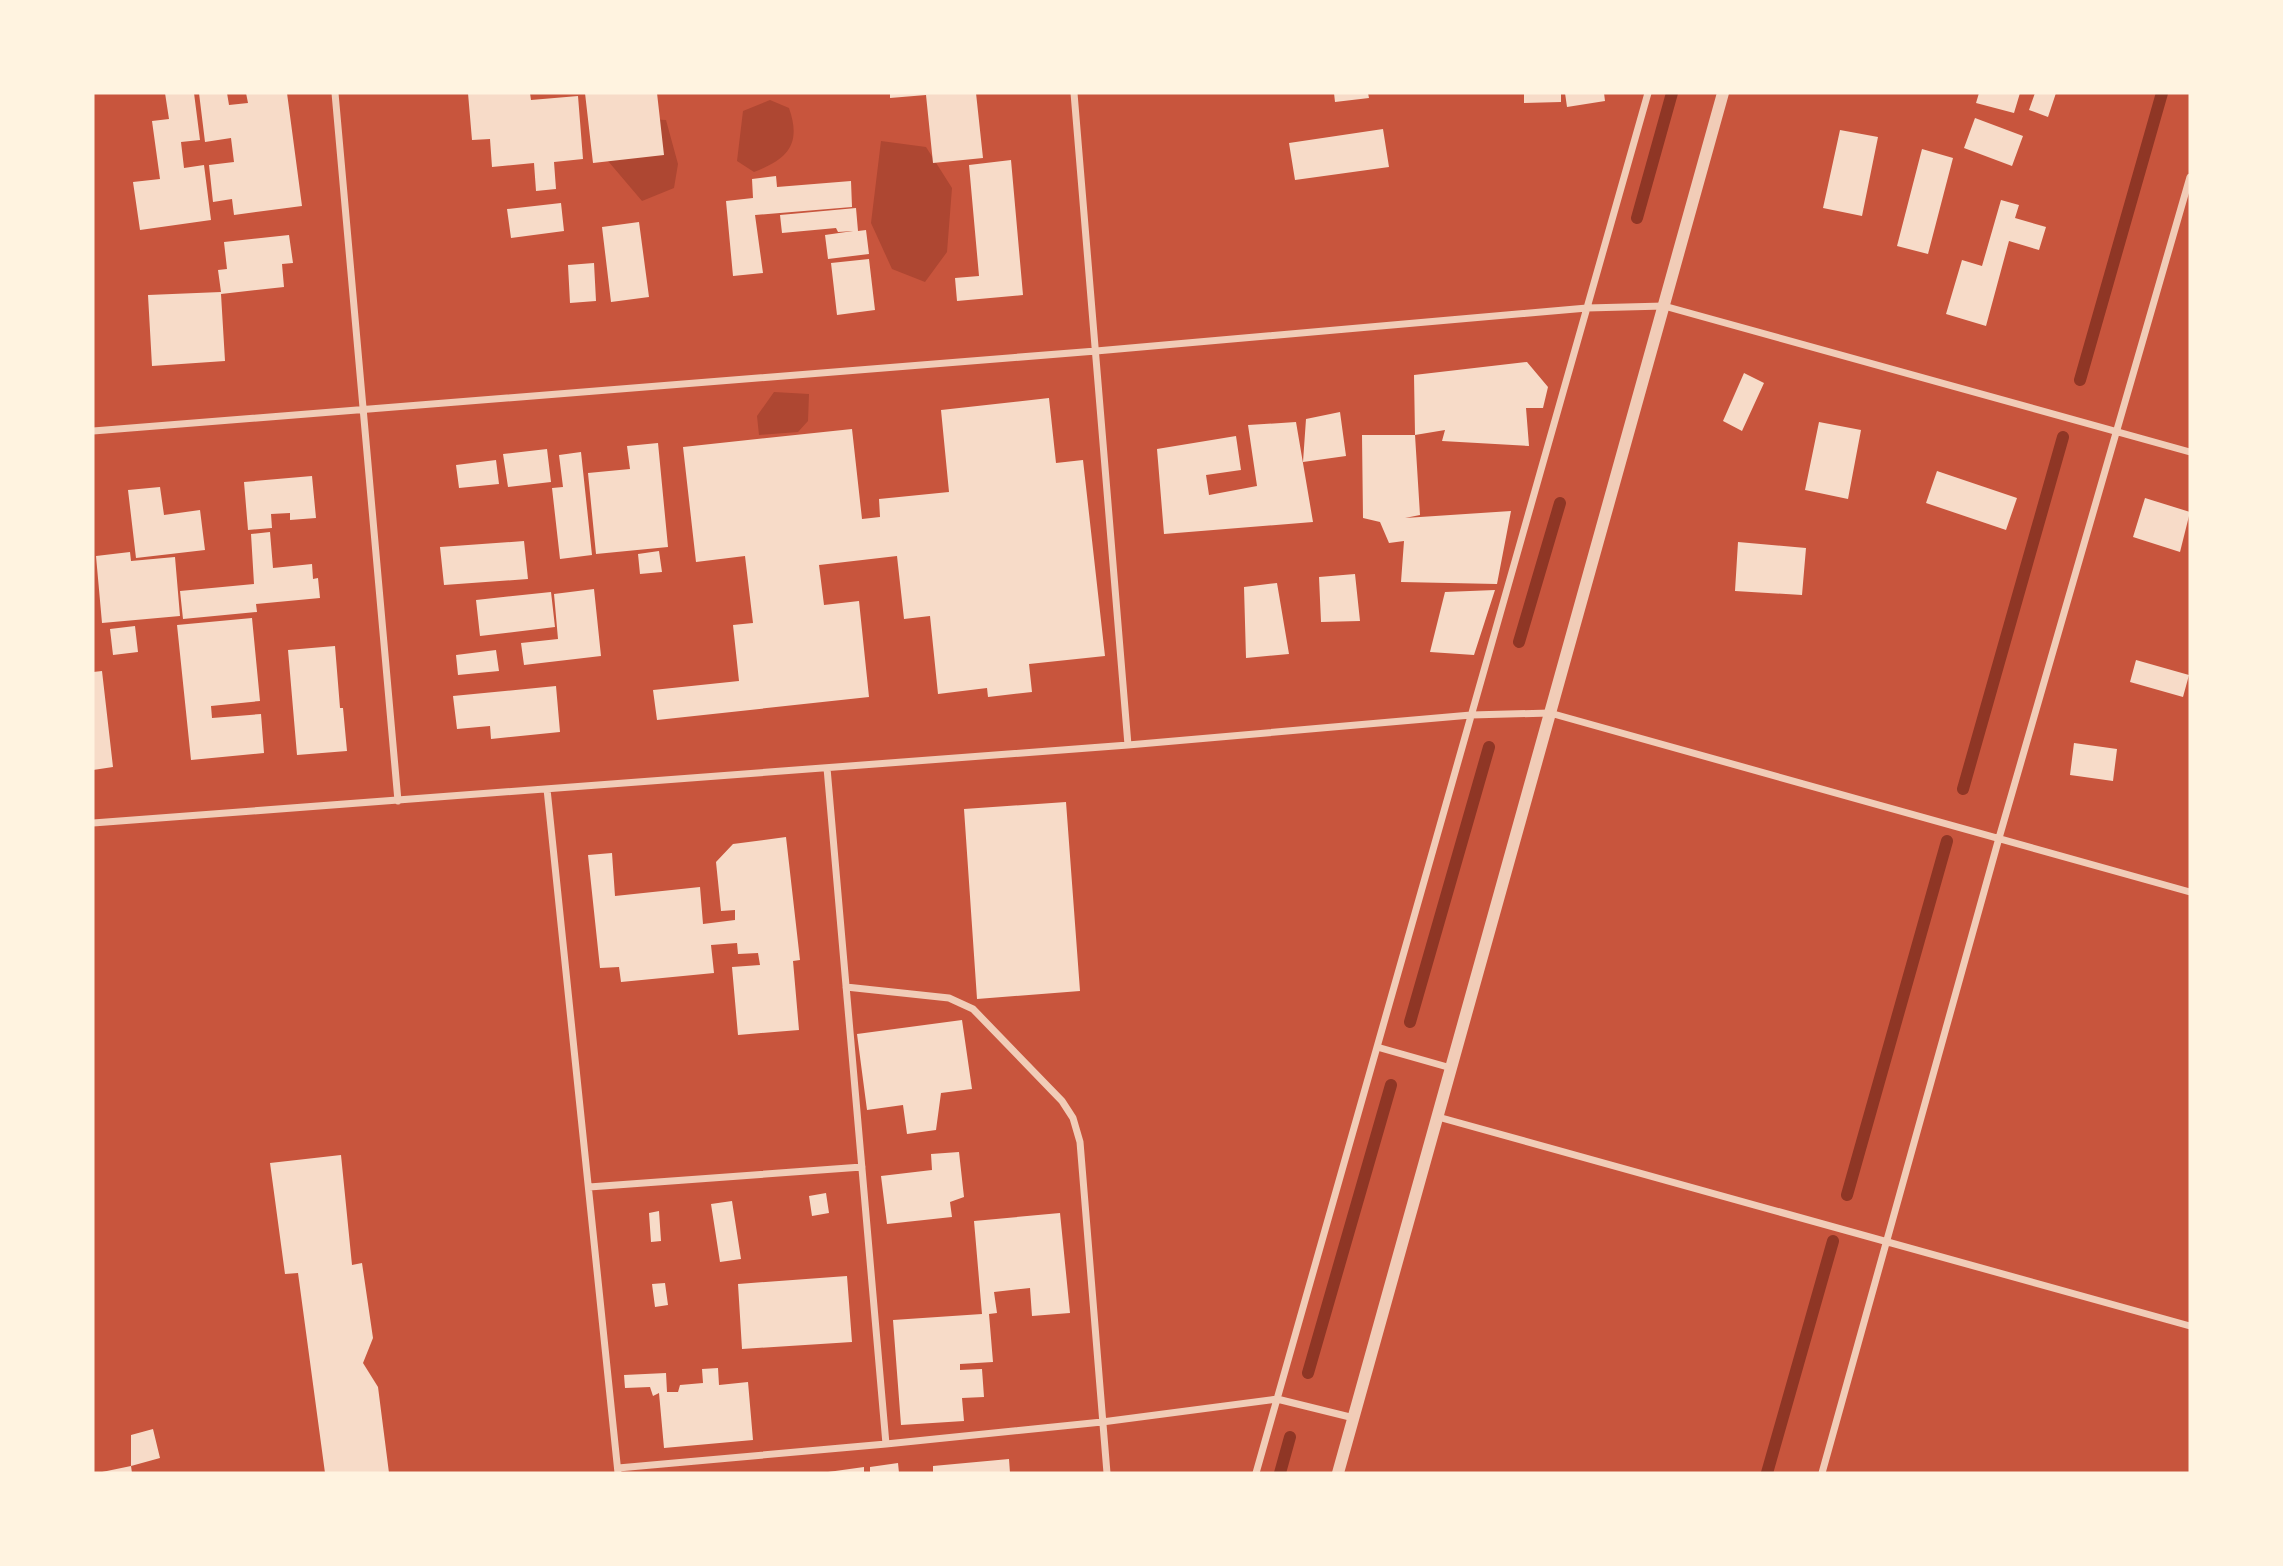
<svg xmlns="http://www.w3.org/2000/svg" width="2283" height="1566" font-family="Mulish,sans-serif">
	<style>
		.green { fill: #ae4732 }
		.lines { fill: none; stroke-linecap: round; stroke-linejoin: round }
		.stream { stroke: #8f3625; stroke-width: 12 }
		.building { fill: #f7dbc8 }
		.minor { stroke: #f1ccb7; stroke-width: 7 }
		.tertiary { stroke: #f1ccb7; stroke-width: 12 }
	</style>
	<rect width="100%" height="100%" fill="#c8553d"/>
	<!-- green -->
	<path class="green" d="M 770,100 L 789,108 C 802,145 787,159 754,172 L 737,161 L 743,111 Z
		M 627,118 L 666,120 L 678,164 L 674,188 L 642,201 L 608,161 Z
		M 881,141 L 926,147 L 952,188 L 947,252 L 925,282 L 892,269 L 871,223 Z
		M 774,392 L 809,394 L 808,421 L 798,432 L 759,435 L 757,416 Z"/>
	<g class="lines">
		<!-- stream -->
		<path class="stream" d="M 1637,218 L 1672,93
			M 2080,380 L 2162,93
			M 1519,642 L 1560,503
			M 1963,789 L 2063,437
			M 1410,1022 L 1489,747
			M 1847,1195 L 1947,841
			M 1308,1373 L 1391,1085
			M 1280,1473 L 1290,1437
			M 1767,1473 L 1833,1241"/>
	</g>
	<!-- building -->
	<path class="building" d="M 165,93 L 194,93 L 200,140 L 181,142 L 184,168 L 204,165 L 211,220 L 140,230 L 133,182 L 160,179 L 152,121 L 169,119 Z
		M 199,93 L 227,93 L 229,105 L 248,103 L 246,93 L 287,93 L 302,206 L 234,215 L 232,199 L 213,202 L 209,165 L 234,162 L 231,138 L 205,142 Z
		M 468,93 L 530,93 L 531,100 L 578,96 L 583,159 L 554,162 L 556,189 L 536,191 L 534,163 L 492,167 L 490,139 L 472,140 Z
		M 585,93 L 657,93 L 664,155 L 593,163 Z
		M 890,93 L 976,93 L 983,158 L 933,163 L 926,95 L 890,98 Z
		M 1334,93 L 1368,93 L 1369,98 L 1335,102 Z
		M 1524,93 L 1561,93 L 1561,102 L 1524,103 Z
		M 1565,93 L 1604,93 L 1605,101 L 1567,107 Z
		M 1979,93 L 2020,93 L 2014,113 L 1976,103 Z
		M 2035,93 L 2056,93 L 2048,117 L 2029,110 Z
		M 1975,118 L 2023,136 L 2012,166 L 1964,148 Z
		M 1383,129 L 1389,167 L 1295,180 L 1289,143 Z
		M 1840,130 L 1878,137 L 1862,216 L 1823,208 Z
		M 1922,149 L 1953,158 L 1928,254 L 1897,246 Z
		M 1011,160 L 1023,295 L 957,301 L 955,278 L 979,276 L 969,165 Z
		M 776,176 L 777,187 L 851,181 L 852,207 L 755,215 L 763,273 L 733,276 L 726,201 L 753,198 L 752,179 Z
		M 2001,200 L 2019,205 L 2015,218 L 2046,227 L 2039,250 L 2009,241 L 1986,326 L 1946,314 L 1962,260 L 1982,266 Z
		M 561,203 L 564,231 L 511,238 L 507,209 Z
		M 856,208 L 858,231 L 866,230 L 869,254 L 828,259 L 825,235 L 853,231 L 838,232 L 836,228 L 782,233 L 780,215 Z
		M 639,222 L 649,297 L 611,302 L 602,227 Z
		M 289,235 L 293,263 L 282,264 L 284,287 L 221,294 L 225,361 L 152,366 L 148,295 L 221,292 L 218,270 L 227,269 L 224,242 Z
		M 869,259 L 875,310 L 837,315 L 831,263 Z
		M 594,263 L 596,301 L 570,303 L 568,265 Z
		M 1527,362 L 1548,387 L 1543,408 L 1526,408 L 1529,446 L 1442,441 L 1445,430 L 1415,435 L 1414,375 Z
		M 1744,373 L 1764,383 L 1742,431 L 1723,421 Z
		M 1049,398 L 1056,463 L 1083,460 L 1105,656 L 1029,664 L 1032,692 L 988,697 L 987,688 L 938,694 L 930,616 L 904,619 L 897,556 L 819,565 L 824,605 L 859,601 L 869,697 L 657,720 L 653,690 L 739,681 L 733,625 L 753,623 L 745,556 L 696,562 L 683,447 L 852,429 L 862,519 L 880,517 L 879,499 L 949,492 L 941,410 Z
		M 1340,412 L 1346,456 L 1303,462 L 1306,419 Z
		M 1296,422 L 1313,522 L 1164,534 L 1157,449 L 1236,436 L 1241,470 L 1206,475 L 1209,495 L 1257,486 L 1248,425 Z
		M 1819,422 L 1861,430 L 1848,499 L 1805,490 Z
		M 1362,435 L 1415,435 L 1420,515 L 1405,518 L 1511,511 L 1497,584 L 1401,582 L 1404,541 L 1389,543 L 1380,522 L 1363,518 Z
		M 658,443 L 668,547 L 596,554 L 588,473 L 630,469 L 627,446 Z
		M 547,449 L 551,482 L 508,487 L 503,454 Z
		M 581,452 L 592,555 L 560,559 L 552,488 L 563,487 L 559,455 Z
		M 496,460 L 499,484 L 459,488 L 456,465 Z
		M 1937,471 L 2017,498 L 2006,530 L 1926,503 Z
		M 312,476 L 316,518 L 290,520 L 290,513 L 271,514 L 272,528 L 248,530 L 244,482 Z
		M 160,487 L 164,515 L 200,510 L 205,550 L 136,558 L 128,490 Z
		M 2145,498 L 2190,512 L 2180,552 L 2133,537 Z
		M 270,532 L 273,568 L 312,564 L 313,579 L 318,578 L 320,598 L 256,604 L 257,612 L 183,619 L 180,591 L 254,584 L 251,534 Z
		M 524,541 L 528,579 L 444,585 L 440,547 Z
		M 1738,542 L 1806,548 L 1802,595 L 1735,591 Z
		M 659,551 L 662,572 L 640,574 L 638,554 Z
		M 130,552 L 131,561 L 175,557 L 180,616 L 102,623 L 96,556 Z
		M 1355,574 L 1360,621 L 1321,622 L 1319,577 Z
		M 1277,583 L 1289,654 L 1246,658 L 1244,587 Z
		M 594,589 L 601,656 L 524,665 L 521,643 L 558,639 L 554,594 Z
		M 1495,590 L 1474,655 L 1430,652 L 1445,592 Z
		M 551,592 L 555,627 L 480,636 L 476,600 Z
		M 252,618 L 260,701 L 211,706 L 212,718 L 261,714 L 264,753 L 191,760 L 177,625 Z
		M 135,626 L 138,652 L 113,655 L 110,629 Z
		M 335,646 L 340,708 L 343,708 L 347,751 L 297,755 L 288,650 Z
		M 496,650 L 499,671 L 458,675 L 456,655 Z
		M 2136,660 L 2189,675 L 2183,697 L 2130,682 Z
		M 102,671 L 113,767 L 93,770 L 93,672 Z
		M 556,686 L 560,732 L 491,739 L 490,726 L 457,729 L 453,696 Z
		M 2074,743 L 2117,749 L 2113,781 L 2070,775 Z
		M 1066,802 L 1080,991 L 977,999 L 964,809 Z
		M 786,837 L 800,960 L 793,961 L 799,1030 L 738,1035 L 732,967 L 760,965 L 758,953 L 738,954 L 737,943 L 711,945 L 714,973 L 621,982 L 619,967 L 600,968 L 588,855 L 612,853 L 615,896 L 700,887 L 703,924 L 735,920 L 735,910 L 721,911 L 716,862 L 733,844 Z
		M 962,1020 L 972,1089 L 941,1093 L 936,1130 L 907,1134 L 903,1105 L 867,1110 L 857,1034 Z
		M 959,1152 L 964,1197 L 950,1202 L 952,1217 L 887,1224 L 881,1176 L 932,1170 L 931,1154 Z
		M 341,1155 L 352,1265 L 362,1263 L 373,1338 L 363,1363 L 378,1387 L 389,1473 L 325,1473 L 298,1273 L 285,1274 L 270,1163 Z
		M 826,1193 L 829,1213 L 812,1216 L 809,1196 Z
		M 732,1201 L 741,1259 L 720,1262 L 711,1204 Z
		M 659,1211 L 661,1241 L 651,1242 L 649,1213 Z
		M 1060,1213 L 1070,1313 L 1032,1316 L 1030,1288 L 994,1292 L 997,1313 L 989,1314 L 993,1362 L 960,1364 L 960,1370 L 982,1369 L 984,1397 L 962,1398 L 964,1421 L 901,1425 L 893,1320 L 982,1314 L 974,1221 Z
		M 847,1276 L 852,1342 L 742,1349 L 738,1284 Z
		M 665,1283 L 668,1305 L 655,1307 L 652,1284 Z
		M 718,1368 L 719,1385 L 748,1382 L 753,1440 L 664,1448 L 659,1393 L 653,1396 L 650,1387 L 625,1388 L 624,1375 L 666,1373 L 667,1392 L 678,1392 L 680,1385 L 703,1383 L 702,1369 Z
		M 153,1429 L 160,1458 L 131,1466 L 131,1435 Z
		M 1009,1459 L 1010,1473 L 933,1473 L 933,1466 Z
		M 898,1463 L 899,1473 L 870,1473 L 870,1467 Z
		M 131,1466 L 132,1473 L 102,1473 L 102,1472 Z
		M 864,1467 L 864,1473 L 828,1473 L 828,1472 Z"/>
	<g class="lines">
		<!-- minor -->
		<path class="minor" d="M 335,93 L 398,801
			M 1074,93 L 1128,745
			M 93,431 L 1096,351 L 1587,308 L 1664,306 L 2190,452
			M 827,768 L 886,1444
			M 547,789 L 618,1473
			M 93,823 L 1128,745 L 1471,715 L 1550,713 L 2190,892
			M 846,987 L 949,998 L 973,1009 L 1062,1101 L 1073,1118 L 1080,1142 L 1107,1473
			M 1377,1047 L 1451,1068
			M 1438,1117 L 2190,1326
			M 589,1187 L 862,1167
			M 618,1468 L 886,1444 L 1102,1422 L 1277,1399 L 1354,1418
			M 1256,1473 L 1648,93
			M 1822,1473 L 1999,838 L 2190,177"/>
		<!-- tertiary -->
		<path class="tertiary" d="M 1338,1473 L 1723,93"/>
	</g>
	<!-- border -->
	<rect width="2283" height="1566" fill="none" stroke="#fff3e0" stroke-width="189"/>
</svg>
